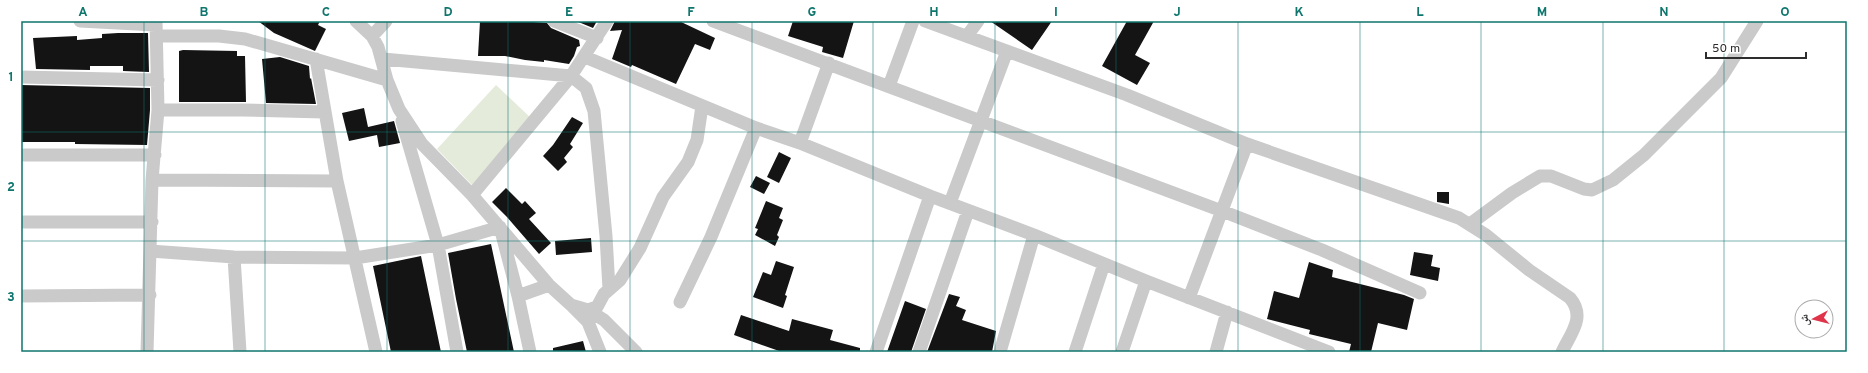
<svg xmlns="http://www.w3.org/2000/svg" width="1868" height="373" font-family="Overpass,'Noto Naskh Arabic',sans-serif">
	<style>
		.green { fill: #e4ebdb }
		.building { fill: #141414 }
		.lines { fill: none; stroke-linecap: round; stroke-linejoin: round }
		.minor { stroke: #cacaca; stroke-width: 13 }
		.grid { fill: none; stroke: #0f766e; stroke-width: 1; stroke-opacity: 0.55 }
		.neatline { fill: none; stroke: #0f766e; stroke-width: 1.5 }
		.grid-label { font-size: 13px; text-anchor: middle; font-weight: bold; fill: #0f766e }
	</style>
	<rect width="100%" height="100%" fill="#fff"/>
	<!-- green -->
	<path class="green" d="M 496,85 L 533,120 L 473,186 L 437,149 Z"/>
	<!-- building -->
	<path class="building" d="M 258,21 L 320,21 L 318,25 L 326,29 L 315,51 L 274,33 Z
		M 480,21 L 519,21 L 547,23 L 551,28 L 579,40 L 580,46 L 577,47 L 574,56 L 569,64 L 544,60 L 544,62 L 525,60 L 505,56 L 478,56 Z
		M 576,21 L 597,21 L 593,28 Z
		M 615,21 L 679,21 L 715,38 L 710,50 L 695,44 L 676,84 L 632,65 L 631,67 L 612,59 L 622,30 L 610,31 Z
		M 793,21 L 854,21 L 843,58 L 822,52 L 823,47 L 788,36 Z
		M 990,21 L 1052,21 L 1032,50 Z
		M 1127,21 L 1154,21 L 1135,55 L 1150,63 L 1137,85 L 1102,66 Z
		M 118,33 L 148,33 L 149,72 L 123,71 L 123,66 L 90,66 L 90,70 L 36,69 L 33,38 L 77,36 L 77,40 L 102,38 L 102,34 Z
		M 183,50 L 237,51 L 237,56 L 245,56 L 246,102 L 179,102 L 179,51 Z
		M 280,57 L 309,66 L 310,79 L 311,78 L 316,104 L 266,103 L 262,59 Z
		M 21,85 L 150,88 L 150,110 L 147,145 L 75,144 L 75,142 L 21,142 Z
		M 364,108 L 368,127 L 394,121 L 400,143 L 379,147 L 377,135 L 349,141 L 342,113 Z
		M 572,117 L 583,123 L 570,144 L 573,147 L 564,158 L 567,162 L 558,171 L 543,156 L 553,145 Z
		M 779,152 L 791,158 L 779,183 L 767,177 Z
		M 756,176 L 770,183 L 764,194 L 750,187 Z
		M 506,188 L 522,204 L 525,201 L 536,213 L 529,219 L 551,243 L 539,254 L 507,217 L 492,202 Z
		M 1437,192 L 1449,192 L 1449,204 L 1437,202 Z
		M 766,201 L 783,208 L 779,218 L 783,220 L 777,235 L 779,237 L 775,246 L 755,235 L 758,229 L 755,228 Z
		M 591,238 L 592,252 L 556,255 L 555,241 Z
		M 491,244 L 514,352 L 467,352 L 456,299 L 448,253 Z
		M 1414,252 L 1433,255 L 1431,266 L 1440,268 L 1438,281 L 1410,275 Z
		M 421,256 L 441,352 L 391,352 L 373,266 Z
		M 776,261 L 794,267 L 785,295 L 787,296 L 783,308 L 753,297 L 763,272 L 771,275 Z
		M 1309,262 L 1333,270 L 1332,277 L 1404,295 L 1414,299 L 1407,330 L 1378,323 L 1371,352 L 1349,352 L 1351,344 L 1309,334 L 1310,330 L 1267,319 L 1274,291 L 1299,298 Z
		M 949,294 L 960,297 L 956,306 L 966,310 L 962,320 L 996,331 L 992,352 L 927,352 Z
		M 905,301 L 926,309 L 911,352 L 887,352 Z
		M 741,315 L 789,331 L 792,319 L 833,330 L 830,340 L 860,348 L 860,352 L 782,352 L 734,335 Z
		M 583,341 L 586,352 L 553,352 L 553,348 Z"/>
	<g class="lines">
		<!-- minor -->
		<path class="minor" d="M 80,21 L 155,25
			M 356,21 L 372,36 L 378,47 L 387,80 L 399,109 L 422,144 L 472,195 L 549,285 L 571,305 L 588,310 L 604,320 L 636,352
			M 554,21 L 597,38
			M 713,21 L 1222,211 L 1322,250 L 1420,293
			M 925,21 L 1127,95 L 1247,144 L 1459,218 L 1486,235 L 1529,270 L 1570,298 C 1586,317 1571,333 1562,352
			M 157,36 L 219,36 L 245,39 L 387,80
			M 372,36 L 386,21
			M 967,36 L 978,21
			M 585,57 L 756,128 L 800,143 L 930,196 L 1034,235 L 1146,281 L 1329,352
			M 316,59 L 337,181 L 376,352
			M 383,59 L 571,76 L 586,88 L 594,111 L 606,236 L 609,289
			M 21,77 L 158,80
			M 889,86 L 913,21
			M 158,110 L 242,110 L 324,112
			M 402,121 L 438,245 L 457,352
			M 800,143 L 829,63
			M 21,155 L 155,155
			M 152,180 L 337,181
			M 472,195 L 571,76 L 607,21
			M 950,203 L 1007,51
			M 21,222 L 152,222
			M 1470,224 L 1512,193 L 1540,176 L 1551,176 L 1584,189 L 1592,190 L 1613,180 L 1644,155 L 1721,78 L 1757,21
			M 150,251 L 234,257 L 355,258 L 438,245 L 500,227 L 518,296 L 530,352
			M 234,257 L 240,352
			M 21,296 L 150,295
			M 518,296 L 549,285
			M 1189,298 L 1247,144
			M 680,302 L 711,237 L 756,128
			M 572,306 L 588,322 L 600,352
			M 588,310 L 597,307 L 604,294 L 620,280 L 640,248 L 663,197 L 688,162 L 697,140 L 702,106
			M 147,352 L 152,180 L 158,110 L 156,21
			M 876,352 L 930,196
			M 919,352 L 968,211
			M 1000,352 L 1034,235
			M 1075,352 L 1104,264
			M 1122,352 L 1146,281
			M 1216,352 L 1227,312"/>
	</g>
	<!-- grid -->
	<path class="grid" d="M 144,21 L 144,352M 265,21 L 265,352M 387,21 L 387,352M 508,21 L 508,352M 630,21 L 630,352M 752,21 L 752,352M 873,21 L 873,352M 995,21 L 995,352M 1116,21 L 1116,352M 1238,21 L 1238,352M 1360,21 L 1360,352M 1481,21 L 1481,352M 1603,21 L 1603,352M 1724,21 L 1724,352M 21,132 L 1847,132M 21,241 L 1847,241"/>
	<!-- border -->
	<rect width="1868" height="373" fill="none" stroke="#ffffff" stroke-width="44"/>
	<!-- north arrow -->
	<g transform="translate(1814 319) rotate(263)"><circle r="19" fill="#ffffff" stroke="#ababab"/>
	<path d="M0-3L7 15L0 10L-7 15Z" fill="#e0344a"/>
	<text y="-6" font-size="11" font-weight="bold" text-anchor="middle" fill="#2d2d2d">ش</text>
	</g>
	<!-- scale -->
	<path d="M1706 52v6h100v-6" fill="none" stroke="#2d2d2d" stroke-width="2"/>
	<text x="1712" y="52" font-size="12" fill="#2d2d2d" stroke="#ffffff" stroke-width="3" paint-order="stroke">50 m</text>
	<rect x="22" y="22" width="1824" height="329" class="neatline"/>
	<g class="grid-label">
		<text x="83" y="16">A</text>
		<text x="204" y="16">B</text>
		<text x="326" y="16">C</text>
		<text x="448" y="16">D</text>
		<text x="569" y="16">E</text>
		<text x="691" y="16">F</text>
		<text x="812" y="16">G</text>
		<text x="934" y="16">H</text>
		<text x="1056" y="16">I</text>
		<text x="1177" y="16">J</text>
		<text x="1299" y="16">K</text>
		<text x="1420" y="16">L</text>
		<text x="1542" y="16">M</text>
		<text x="1664" y="16">N</text>
		<text x="1785" y="16">O</text>
		<text x="11" y="81">1</text>
		<text x="11" y="191">2</text>
		<text x="11" y="301">3</text>
	</g>
</svg>
